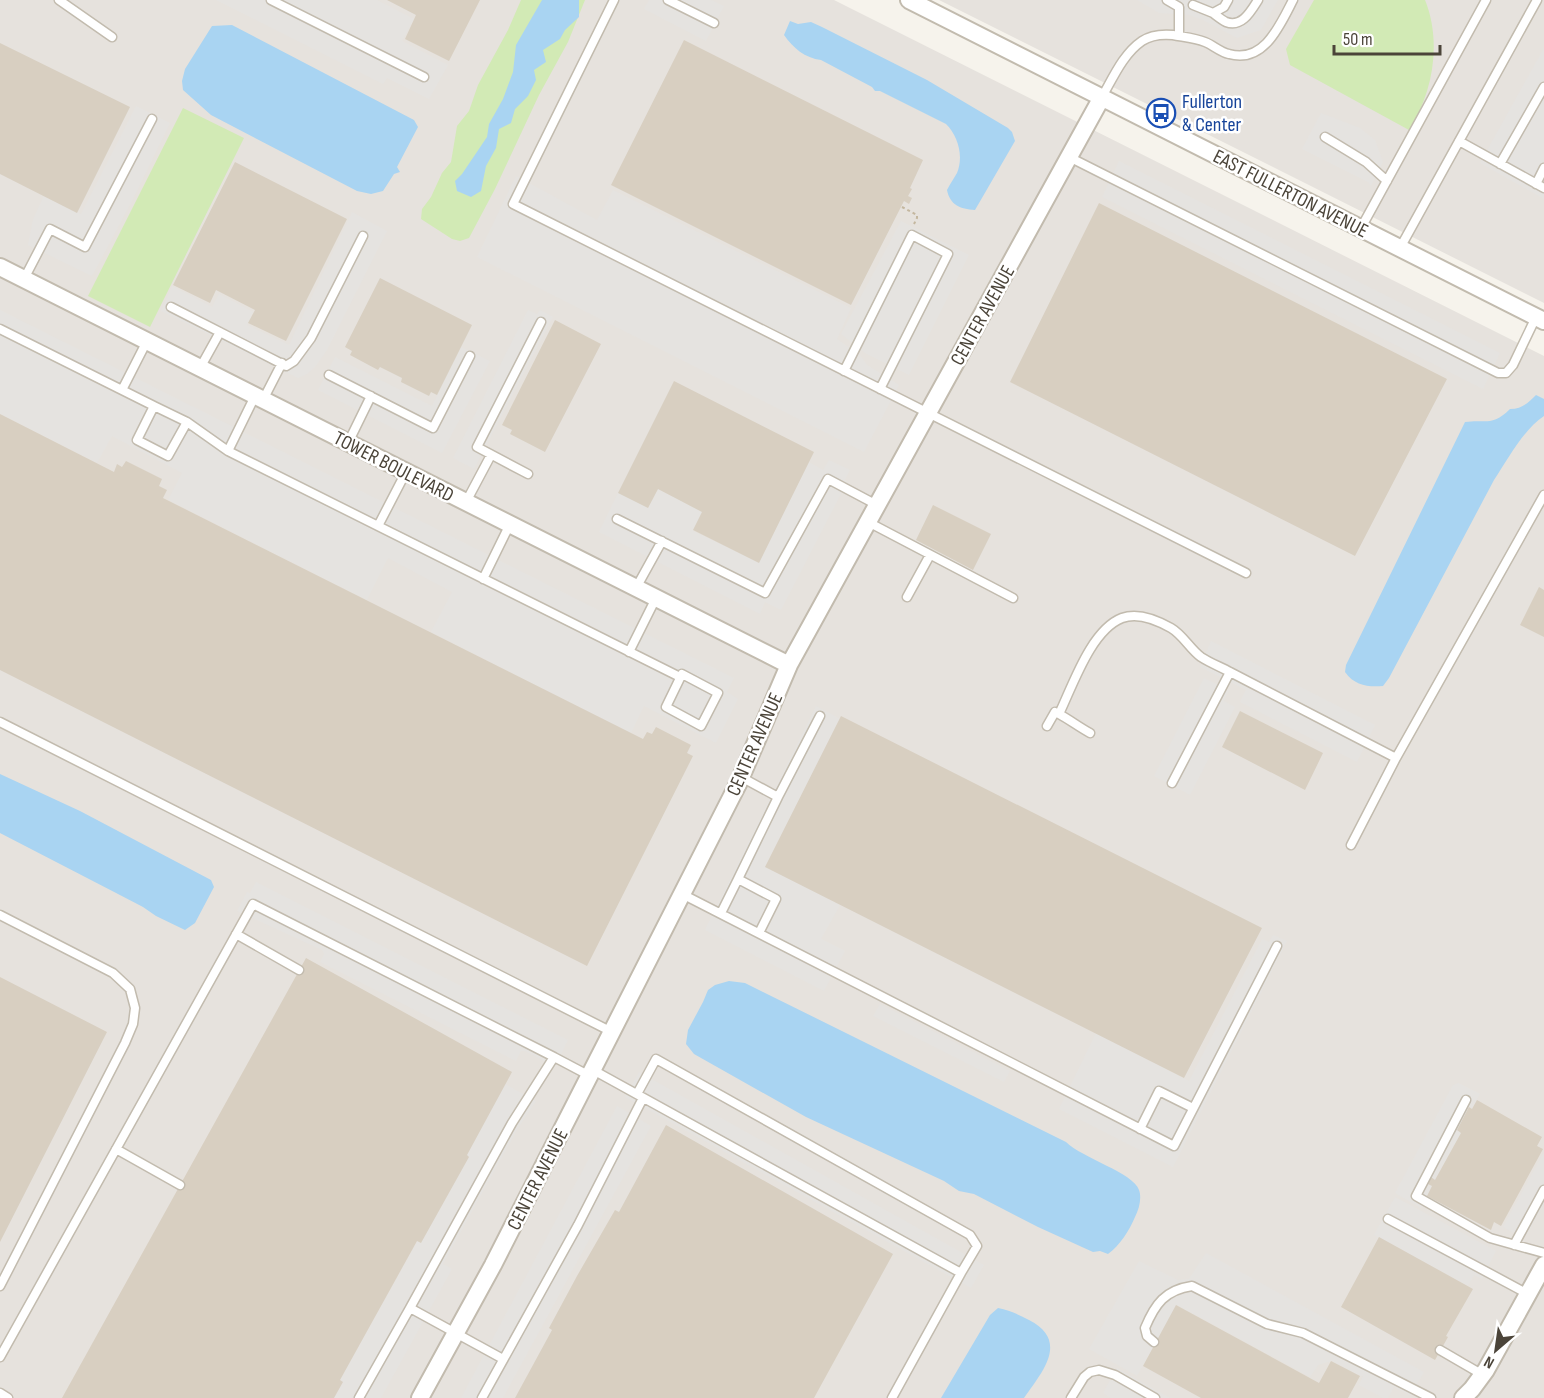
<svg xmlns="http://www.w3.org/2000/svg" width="1544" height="1398" font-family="'Sofia Sans Condensed',sans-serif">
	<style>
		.industrial { fill: #e6e2dd }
		.green { fill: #d2eab5 }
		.parking { fill: #e5e3e0 }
		.water { fill: #a9d4f2 }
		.building { fill: #d8cfc1 }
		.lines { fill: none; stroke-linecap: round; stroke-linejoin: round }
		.lane-casing { stroke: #c2bbae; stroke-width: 11 }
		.street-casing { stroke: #c2bbae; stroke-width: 20 }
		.path { stroke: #c4b79f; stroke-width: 2; stroke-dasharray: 3 3; stroke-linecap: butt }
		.lane { stroke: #fff; stroke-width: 8 }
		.street { stroke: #fff; stroke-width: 16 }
		.labels { text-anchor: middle; stroke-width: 5; stroke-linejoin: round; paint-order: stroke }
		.transit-label { font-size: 20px; fill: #164399; stroke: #fff; text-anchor: start }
		.street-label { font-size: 20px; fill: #4b4439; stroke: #fff }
	</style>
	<rect width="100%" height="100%" fill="#f6f3ec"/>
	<!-- industrial -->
	<path class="industrial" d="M 0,0 L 834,0 L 1544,356 L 1544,1398 L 0,1398 Z
		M 939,0 L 1544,0 L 1544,303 L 1229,145 Z"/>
	<!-- green -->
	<path class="green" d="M 521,0 L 585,0 L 568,42 L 539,95 L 495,189 L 469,238 L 460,241 L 452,239 L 421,219 L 422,209 L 431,197 L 442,173 L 451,162 L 457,126 L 469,111 L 478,85 L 508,30 Z
		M 1314,0 L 1425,0 C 1442,42 1433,93 1409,130 L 1290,65 L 1286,49 Z
		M 183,108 L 244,138 L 150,327 L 88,296 Z"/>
	<!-- parking -->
	<path class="parking" d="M 216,0 L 377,0 L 414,19 L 402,41 L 448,65 L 429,99 L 387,78 L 383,84 Z
		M 649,0 L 711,0 L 724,6 L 706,41 L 644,9 Z
		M 1137,0 L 1278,0 L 1261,30 L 1237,38 L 1203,20 L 1189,15 L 1159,13 Z
		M 1544,48 L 1544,199 L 1480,163 Z
		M 136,106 L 170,123 L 134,197 L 92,276 L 28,245 L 33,219 L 44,196 L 81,214 Z
		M 1321,113 L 1360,128 L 1375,140 L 1383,162 L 1371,186 L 1368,182 L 1302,149 Z
		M 1119,161 L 1500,353 L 1483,389 L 1102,197 Z
		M 516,176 L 597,220 L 613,190 L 851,308 L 837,339 L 860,355 L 867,365 L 899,385 L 864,452 L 477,257 Z
		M 352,212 L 387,231 L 327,350 L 315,367 L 307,374 L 298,378 L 161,311 L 172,286 L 212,307 L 219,294 L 253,312 L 247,325 L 289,345 Z
		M 901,221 L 969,255 L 909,375 L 865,353 L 841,334 Z
		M 0,310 L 734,678 L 727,692 L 738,699 L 716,743 L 644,706 L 631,733 L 431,632 L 452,592 L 388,558 L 367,600 L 168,500 L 182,473 L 112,436 L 97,463 L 0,414 Z
		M 528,310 L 537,314 L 540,310 L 553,317 L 474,469 L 453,458 Z
		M 461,347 L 490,361 L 442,453 L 318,390 L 335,357 L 432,406 Z
		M 829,460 L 850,470 L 845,480 L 847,482 L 781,610 L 765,602 L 760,614 L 599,532 L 618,493 L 648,508 L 658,489 L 702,512 L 693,531 L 758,562 L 809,462 L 823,470 Z
		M 1211,641 L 1375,725 L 1357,762 L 1240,702 L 1246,690 L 1200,667 Z
		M 1204,678 L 1229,690 L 1224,701 L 1235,707 L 1190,795 L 1154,776 Z
		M 816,706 L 840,719 L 766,867 L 840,905 L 821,939 L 845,951 L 824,991 L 705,930 Z
		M 256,882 L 568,1040 L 555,1067 L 525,1051 L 521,1051 L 516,1061 L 320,962 L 324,954 L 322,950 L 237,911 L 247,892 L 250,893 Z
		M 1273,935 L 1287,941 L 1173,1167 L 1059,1109 L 1096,1033 L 1189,1081 L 1262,939 L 1269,942 Z
		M 880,1004 L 1010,1071 L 1004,1082 L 873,1016 Z
		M 639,1072 L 984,1265 L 971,1288 L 625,1097 Z
		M 1458,1083 L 1480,1094 L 1472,1109 L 1469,1107 L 1457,1130 L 1461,1133 L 1435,1180 L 1430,1178 L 1428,1184 L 1432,1186 L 1421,1208 L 1395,1193 L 1453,1085 Z
		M 505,1084 L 536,1101 L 518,1128 L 443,1264 L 452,1269 L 381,1398 L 334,1398 L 340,1380 Z
		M 617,1106 L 651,1126 L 503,1398 L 461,1398 Z
		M 1544,1152 L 1544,1204 L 1526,1236 L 1514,1233 L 1503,1227 Z
		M 1395,1197 L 1496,1251 L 1482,1279 L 1474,1275 L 1468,1286 L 1374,1235 Z
		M 1206,1253 L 1424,1372 L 1411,1396 L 1394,1387 L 1388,1398 L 1383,1398 L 1359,1385 L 1363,1376 L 1360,1376 L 1332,1361 L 1318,1365 L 1310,1377 L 1177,1305 L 1137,1376 L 1089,1349 L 1139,1261 L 1178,1280 L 1189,1279 Z
		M 1117,1368 L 1170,1398 L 1111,1398 L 1103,1393 Z"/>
	<!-- water -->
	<path class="water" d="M 542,0 L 579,0 L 579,17 L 565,30 L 560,39 L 543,50 L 546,62 L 534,70 L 536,80 L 528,96 L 515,109 L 511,123 L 499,129 L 496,148 L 486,166 L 481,191 L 471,197 L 457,191 L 455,181 L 462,174 L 487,137 L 489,124 L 503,99 L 513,72 L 516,45 Z
		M 790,21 L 798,24 L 811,22 L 822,27 L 927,80 L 1008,128 L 1012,132 L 1015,141 L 975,210 C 960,209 950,205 947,190 C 950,184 954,178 957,173 C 964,156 958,136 946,124 L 880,91 L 875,91 L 872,87 L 821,60 C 805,58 793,48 784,35 Z
		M 232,25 L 414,120 L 418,127 L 397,167 L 400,172 L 394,174 L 383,191 L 371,194 L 357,191 L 211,115 L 183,90 L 182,81 L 185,69 L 212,26 Z
		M 1536,395 L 1544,399 L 1544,416 C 1523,430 1508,459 1494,480 L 1389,678 L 1383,686 C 1368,687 1355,686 1345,672 L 1346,665 L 1465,422 C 1486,419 1492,427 1510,409 C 1522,409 1528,403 1536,395 Z
		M 0,774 L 80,811 L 211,880 L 214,887 L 195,923 L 185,930 L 156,916 L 143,907 L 118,894 L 0,833 Z
		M 729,981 L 745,983 L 1066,1142 C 1082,1158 1134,1173 1139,1190 C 1142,1198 1139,1209 1135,1217 C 1129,1231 1120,1245 1108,1254 L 1100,1251 L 1093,1252 L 1038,1227 L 974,1194 L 959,1191 L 944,1181 L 806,1117 L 694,1054 L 686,1044 L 688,1030 L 703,1002 L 708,990 L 715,985 Z
		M 998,1308 C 1010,1310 1019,1315 1029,1320 C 1070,1341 1042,1372 1024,1398 L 941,1398 L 990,1315 Z"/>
	<!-- building -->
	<path class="building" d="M 387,0 L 480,0 L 449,61 L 405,39 L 416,15 Z
		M 684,40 L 923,160 L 910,188 L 912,189 L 908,196 L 912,198 L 909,204 L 904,201 L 851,305 L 611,185 Z
		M 0,43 L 130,107 L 77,213 L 0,174 Z
		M 235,162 L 347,219 L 286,341 L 248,323 L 255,310 L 216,290 L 210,303 L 173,285 Z
		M 1099,203 L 1447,379 L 1355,556 L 1010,382 Z
		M 380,278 L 472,325 L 437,395 L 431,392 L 429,396 L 401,382 L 402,378 L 380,367 L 378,370 L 350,355 L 352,351 L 345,347 Z
		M 555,320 L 601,344 L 545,452 L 510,434 L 512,430 L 502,425 Z
		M 674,381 L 814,452 L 759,563 L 693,530 L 702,512 L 658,489 L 648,508 L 618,493 Z
		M 0,414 L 114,472 L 117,464 L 122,467 L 126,461 L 162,479 L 159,486 L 167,490 L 163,498 L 643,739 L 647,732 L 652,734 L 656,727 L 691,745 L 687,753 L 693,756 L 587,966 L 0,670 Z
		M 933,505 L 991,534 L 973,570 L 916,540 Z
		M 1539,587 L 1544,590 L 1544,637 L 1520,625 Z
		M 1240,711 L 1323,753 L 1305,790 L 1222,747 Z
		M 841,716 L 1262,928 L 1184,1078 L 765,867 Z
		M 306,958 L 512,1072 L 467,1155 L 469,1157 L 421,1243 L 417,1241 L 340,1380 L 343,1382 L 334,1398 L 62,1398 Z
		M 0,977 L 107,1032 L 0,1242 Z
		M 1477,1100 L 1542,1137 L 1537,1146 L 1543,1149 L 1501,1226 L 1494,1222 L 1491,1230 L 1427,1196 L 1432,1186 L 1428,1184 L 1431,1177 L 1435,1180 L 1461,1133 L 1457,1130 L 1469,1107 L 1472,1109 Z
		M 666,1125 L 893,1254 L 814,1398 L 515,1398 L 552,1330 L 549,1328 L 577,1276 L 615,1210 L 619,1212 Z
		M 1379,1237 L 1473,1289 L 1446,1336 L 1448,1337 L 1435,1360 L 1341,1307 Z
		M 1176,1305 L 1319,1383 L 1331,1361 L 1360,1376 L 1348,1398 L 1201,1398 L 1143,1366 Z"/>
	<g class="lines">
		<!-- lane casing -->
		<g class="lane-casing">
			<path id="lane" d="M 59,0 L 112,37
				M 271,0 L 424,77
				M 614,0 L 513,204 L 1246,573
				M 668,0 L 714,23
				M 1167,0 L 1179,7 L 1179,36
				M 1193,5 L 1213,13 L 1224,7 L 1228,0
				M 1213,13 C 1217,16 1222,20 1226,22 C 1242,28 1251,11 1258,0
				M 1102,97 C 1113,78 1123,54 1142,41 C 1151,35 1162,34 1173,35 C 1183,37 1195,38 1205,42 C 1213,45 1220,52 1229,54 C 1264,64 1280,25 1293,0
				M 1325,137 L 1366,162 L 1387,181
				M 1459,141 L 1544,188
				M 1069,157 L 1498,373 L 1506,373 L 1513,365 L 1536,317
				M 1500,164 L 1544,87
				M 1536,184 L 1544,168
				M 1361,228 L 1486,0
				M 1400,248 L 1537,0
				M 24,279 L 50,229 L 85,247 L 152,119
				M 171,307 L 286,366 L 294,361 L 311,338 L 363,236
				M 0,329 L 154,406
				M 200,368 L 220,332
				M 844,371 L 912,235 L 948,254 L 880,389
				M 329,375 L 433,428 L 470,356
				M 122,390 L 147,341
				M 255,396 L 228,451 L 680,677
				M 263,400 L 282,363
				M 154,406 L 187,422 L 168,456 L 137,440 Z
				M 187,422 L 228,451
				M 348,443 L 371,396
				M 528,474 L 477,447 L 541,322
				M 466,502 L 491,455
				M 617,519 L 765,593 L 828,479 L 877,505
				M 868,522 L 1013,598
				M 378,526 L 406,472
				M 483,579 L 510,524
				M 636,588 L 662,541
				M 907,597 L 930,555
				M 629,652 L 656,598
				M 682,674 L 718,693 L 701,726 L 666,707 Z
				M 1059,714 C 1070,720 1079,727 1090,733
				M 0,722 L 612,1032
				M 1047,726 L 1055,712 L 1059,714 C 1073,685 1091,630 1122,618 C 1138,612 1157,620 1171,628 C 1183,635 1190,649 1201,657 C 1210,663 1221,667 1230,672
				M 1172,783 L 1230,672 L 1396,758
				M 778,797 L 820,716
				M 1351,845 L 1396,758 L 1544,495
				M 738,879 L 778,797 L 741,777
				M 682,894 L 1174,1146 L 1277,946
				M 721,913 L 738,879 L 776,899 L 759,933
				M 0,915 L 113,973 L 130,989 L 135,1008 L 133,1024 L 125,1043 L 0,1286
				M 236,934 L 299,970
				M 593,1070 L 961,1273 L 892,1398
				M 637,1094 L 656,1059 L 970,1235 L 977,1246 L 961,1273
				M 1466,1100 L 1416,1196 L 1490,1238 L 1544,1253
				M 1140,1129 L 1159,1091 L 1193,1108
				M 116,1149 L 180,1185
				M 1388,1219 L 1528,1294
				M 1514,1245 L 1544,1190
				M 1154,1342 L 1147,1336 L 1145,1328 C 1155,1304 1165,1290 1192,1286 L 1267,1324 L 1303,1333 L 1431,1398
				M 1440,1350 L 1483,1375
				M 0,1357 L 253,904 L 554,1057
				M 503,1359 L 410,1308 L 512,1123 L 554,1057 L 590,1076
				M 0,1393 L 8,1398
				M 359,1398 L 410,1308
				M 482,1398 L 578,1225 L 643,1098
				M 1071,1398 L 1084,1377 L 1090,1372 L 1099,1370 L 1115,1375 L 1155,1398"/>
		</g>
		<!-- street casing -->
		<g class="street-casing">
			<path id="street" d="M 909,0 L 1544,321
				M 0,267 L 789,665
				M 420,1398 L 493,1265 L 738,784 L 789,665 L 1102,97
				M 1463,1398 L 1472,1389 L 1486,1370 L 1544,1265"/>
		</g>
		<!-- path -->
		<path class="path" d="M 902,207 L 917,215 L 917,218 L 914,224"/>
		<!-- lane -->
		<use href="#lane" class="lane"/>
		<!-- street -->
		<use href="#street" class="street"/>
	</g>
	<!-- icons -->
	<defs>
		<g id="bus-ring" transform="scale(1.5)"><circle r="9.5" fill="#fff" stroke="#1a4fb4" stroke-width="1.5"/><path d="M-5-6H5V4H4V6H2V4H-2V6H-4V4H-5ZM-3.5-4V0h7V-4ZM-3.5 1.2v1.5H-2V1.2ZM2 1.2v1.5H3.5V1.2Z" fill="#1a4fb4"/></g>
	</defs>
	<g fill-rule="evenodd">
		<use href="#bus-ring" x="1161" y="113"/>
	</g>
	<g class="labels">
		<!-- transit labels -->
		<g class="transit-label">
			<text x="1182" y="108">Fullerton<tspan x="1182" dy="23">&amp; Center</tspan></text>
		</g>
		<!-- street labels -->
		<g class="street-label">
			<text transform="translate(1291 193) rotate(27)" y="7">EAST FULLERTON AVENUE</text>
			<text transform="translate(982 315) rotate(-61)" y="7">CENTER AVENUE</text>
			<text transform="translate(394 466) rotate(27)" y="7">TOWER BOULEVARD</text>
			<text transform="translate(754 744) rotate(-66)" y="7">CENTER AVENUE</text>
			<text transform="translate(537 1179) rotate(-63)" y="7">CENTER AVENUE</text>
		</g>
	</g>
	<!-- north arrow -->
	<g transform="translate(1496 1350) rotate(209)" stroke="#ffffff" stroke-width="4.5" paint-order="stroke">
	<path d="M0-4.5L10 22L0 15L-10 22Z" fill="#4b4439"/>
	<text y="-9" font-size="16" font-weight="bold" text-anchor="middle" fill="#4b4439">N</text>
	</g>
	<!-- scale -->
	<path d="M1334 45v9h106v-9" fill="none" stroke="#4b4439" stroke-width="3"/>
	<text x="1343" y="45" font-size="18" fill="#4b4439" stroke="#ffffff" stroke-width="4.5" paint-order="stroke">50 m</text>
</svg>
